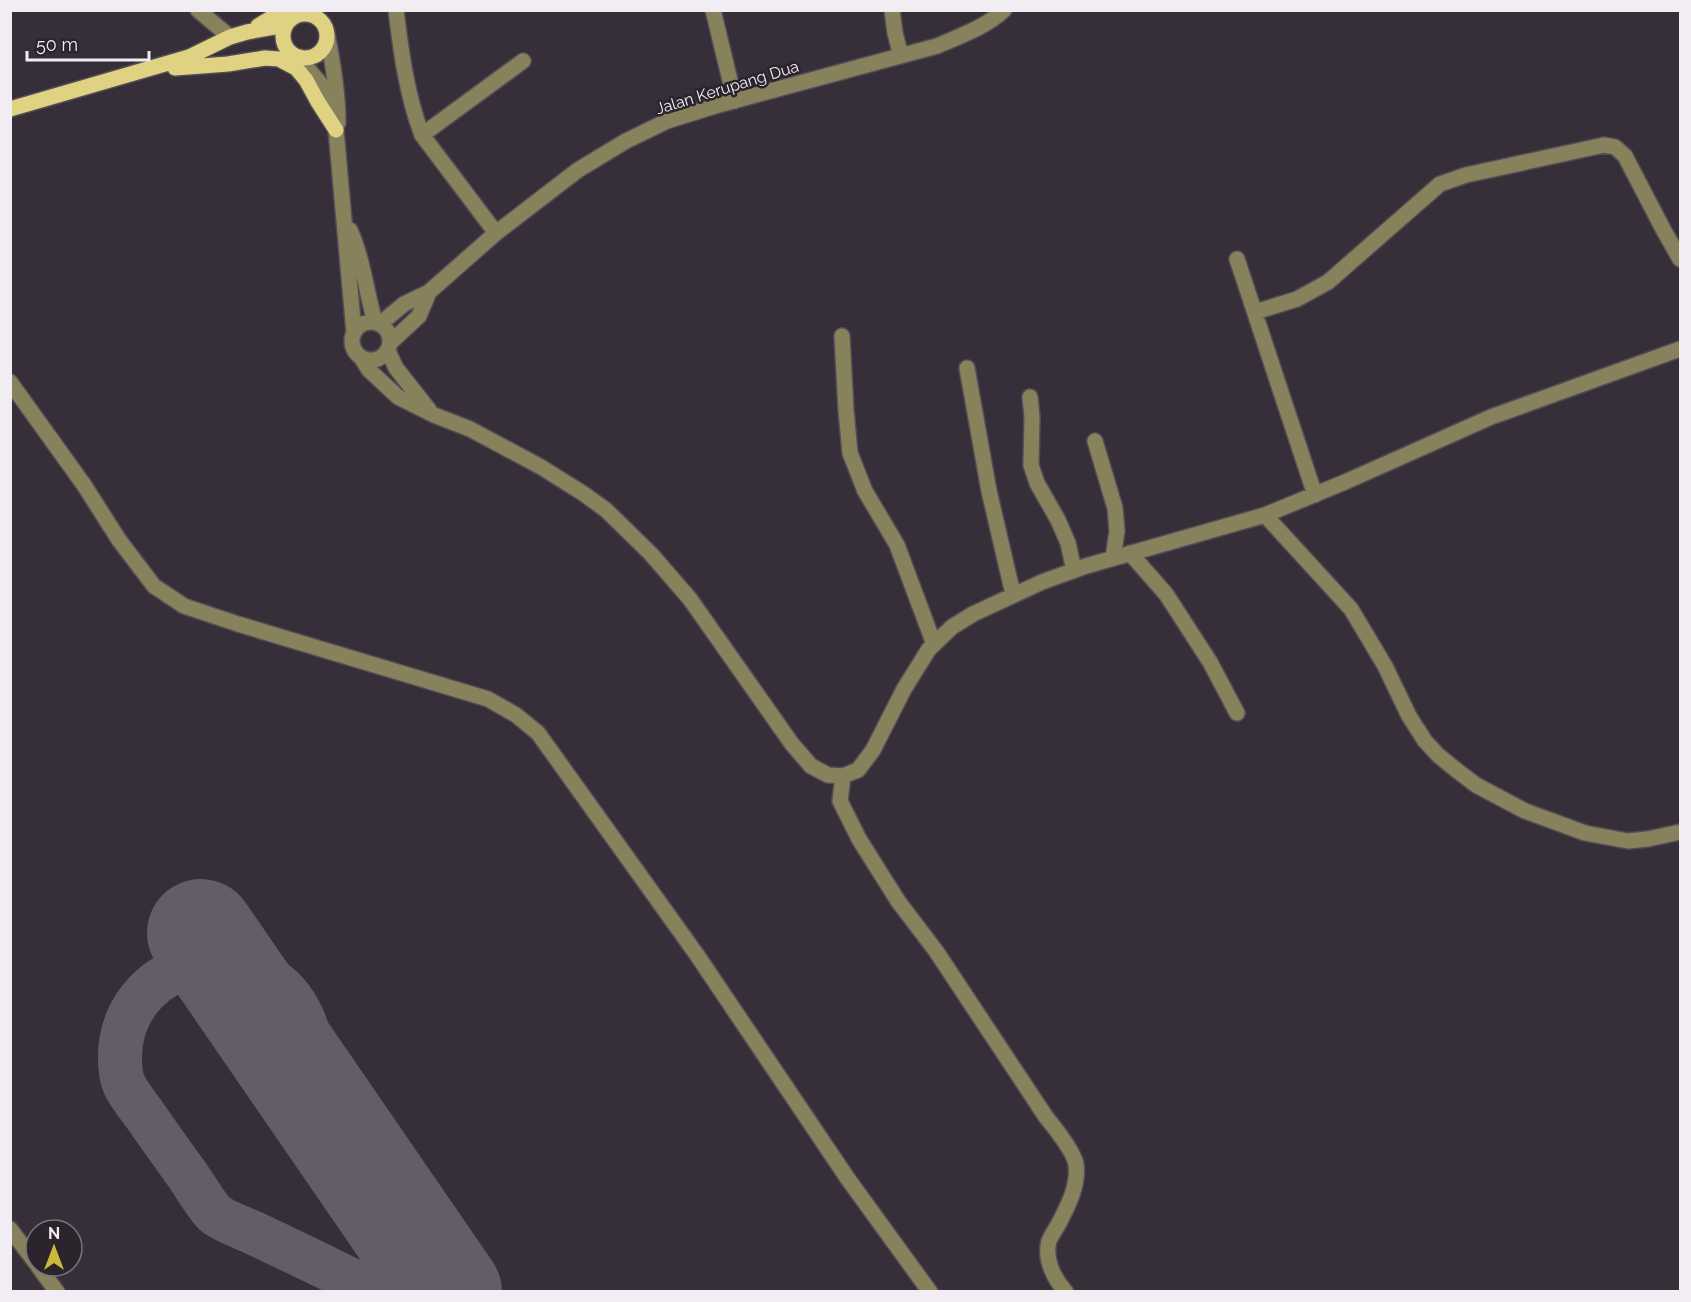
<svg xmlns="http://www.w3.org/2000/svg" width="1691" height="1302" font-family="Raleway,sans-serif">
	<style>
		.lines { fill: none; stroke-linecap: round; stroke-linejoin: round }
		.taxiway { stroke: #645c66; stroke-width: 44 }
		.runway { stroke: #645c66; stroke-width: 108 }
		.minor-casing { stroke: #544d56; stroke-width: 18 }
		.major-casing { stroke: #544d56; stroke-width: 18 }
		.minor { stroke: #87825c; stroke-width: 15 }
		.major { stroke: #dfd383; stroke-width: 15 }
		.labels { text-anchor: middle; stroke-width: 5; stroke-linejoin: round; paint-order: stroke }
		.street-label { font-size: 16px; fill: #f2edf3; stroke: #2b242d }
	</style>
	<rect width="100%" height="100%" fill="#362e38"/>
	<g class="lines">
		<!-- taxiway -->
		<path class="taxiway" d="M 331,1121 C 327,1115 321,1109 317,1103 C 309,1087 313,1066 311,1049 C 309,1028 300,1007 286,992 C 227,930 120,971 120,1057 C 120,1066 121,1080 126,1088 C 131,1097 138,1106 144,1114 C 158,1134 172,1154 186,1173 C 194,1184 207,1207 215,1214 C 223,1221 246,1229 256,1234 C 296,1253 336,1272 375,1292"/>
		<!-- runway -->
		<path class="runway" d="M 201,933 L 448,1292"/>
		<!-- minor casing -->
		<g class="minor-casing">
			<path id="minor" d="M 198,10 L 230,37
				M 396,10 C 401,52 407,96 422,135 L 523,61
				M 713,10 L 735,101
				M 892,10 L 895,33 L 901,56
				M 327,34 C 333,63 338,93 338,123
				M 300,57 L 306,67 L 320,83 L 336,130 L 354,333
				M 422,135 L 496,233
				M 350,230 C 363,259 366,291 375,322
				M 1237,259 L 1315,495
				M 1255,312 L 1297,299 L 1328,282 L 1440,184 L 1466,175 L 1604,145 L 1615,147 L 1625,156 L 1663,229 L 1680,259
				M352 341a19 19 0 1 1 38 0a19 19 0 1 1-38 0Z
				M 380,324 L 404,304 L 429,292 L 496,233 L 578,170 L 626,141 L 667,121 L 715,106 L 937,46 C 960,36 986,27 1004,10
				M 842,336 L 846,410 L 850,453 L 865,491 L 897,545 L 934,644
				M 391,342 L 419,316 L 429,292
				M 388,351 L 396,368 L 429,410
				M 362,359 L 369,370 L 398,397 L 434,415 L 470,429 L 541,467 L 584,494 L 606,510 L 651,554 L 690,599 L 792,744 L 811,766 L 828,775 L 843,776 L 858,770 L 873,750 L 904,689 L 929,649 L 952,627 L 973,614 L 1042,582 L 1086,566 L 1265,515 L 1345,482 L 1491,417 L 1680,349
				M 967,368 L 989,491 L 1013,594
				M 10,382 L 84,485 L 119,540 L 154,586 L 184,606 L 238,624 L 488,699 L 516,715 L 538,733 L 697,955 L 848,1179 L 930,1292
				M 1030,397 L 1032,417 L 1031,465 L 1037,483 L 1058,520 L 1068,543 L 1074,570
				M 1095,441 L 1115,508 L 1117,531 L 1113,558
				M 1265,515 L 1351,609 L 1385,666 L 1409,716 L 1425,741 L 1438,755 L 1455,769 L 1476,785 L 1525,811 L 1585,833 L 1628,841 L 1648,839 L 1680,832
				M 1130,553 L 1166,594 L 1210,662 L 1237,713
				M 843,776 L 840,801 L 859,839 L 898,901 L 936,951 L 1046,1117 C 1055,1128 1073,1150 1076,1164 C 1079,1185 1068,1206 1058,1225 C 1055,1230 1051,1236 1049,1241 C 1044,1259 1054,1279 1066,1292
				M 10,1229 L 36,1263
				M 38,1266 L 57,1292"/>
		</g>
		<!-- major casing -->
		<g class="major-casing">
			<path id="major" d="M283 36a22 22 0 1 1 44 0a22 22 0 1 1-44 0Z
				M 258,26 L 284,10
				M 175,68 L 228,64 L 265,58 L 279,59 L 296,68 L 306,80 L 318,102 L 336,130
				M 10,109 L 189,57 L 230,37 L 247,32 L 286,25"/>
		</g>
		<!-- minor -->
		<use href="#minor" class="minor"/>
		<!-- major -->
		<use href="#major" class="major"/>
	</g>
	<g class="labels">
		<!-- street labels -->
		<g class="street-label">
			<text transform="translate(727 87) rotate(-17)" y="6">Jalan Kerupang Dua</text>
		</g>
	</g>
	<!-- border -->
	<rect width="1691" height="1302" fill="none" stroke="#f2edf3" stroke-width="24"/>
	<!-- north arrow -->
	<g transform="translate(54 1248)"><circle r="28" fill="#2b242d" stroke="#7b747c" stroke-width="1.5"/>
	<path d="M0-4.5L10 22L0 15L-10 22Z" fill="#cbba39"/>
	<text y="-9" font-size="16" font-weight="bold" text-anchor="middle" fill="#f2edf3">N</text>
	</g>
	<!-- scale -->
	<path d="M27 51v9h122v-9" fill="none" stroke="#f2edf3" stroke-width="3"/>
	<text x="36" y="51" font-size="18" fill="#f2edf3" stroke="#2b242d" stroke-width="4.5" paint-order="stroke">50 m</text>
</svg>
